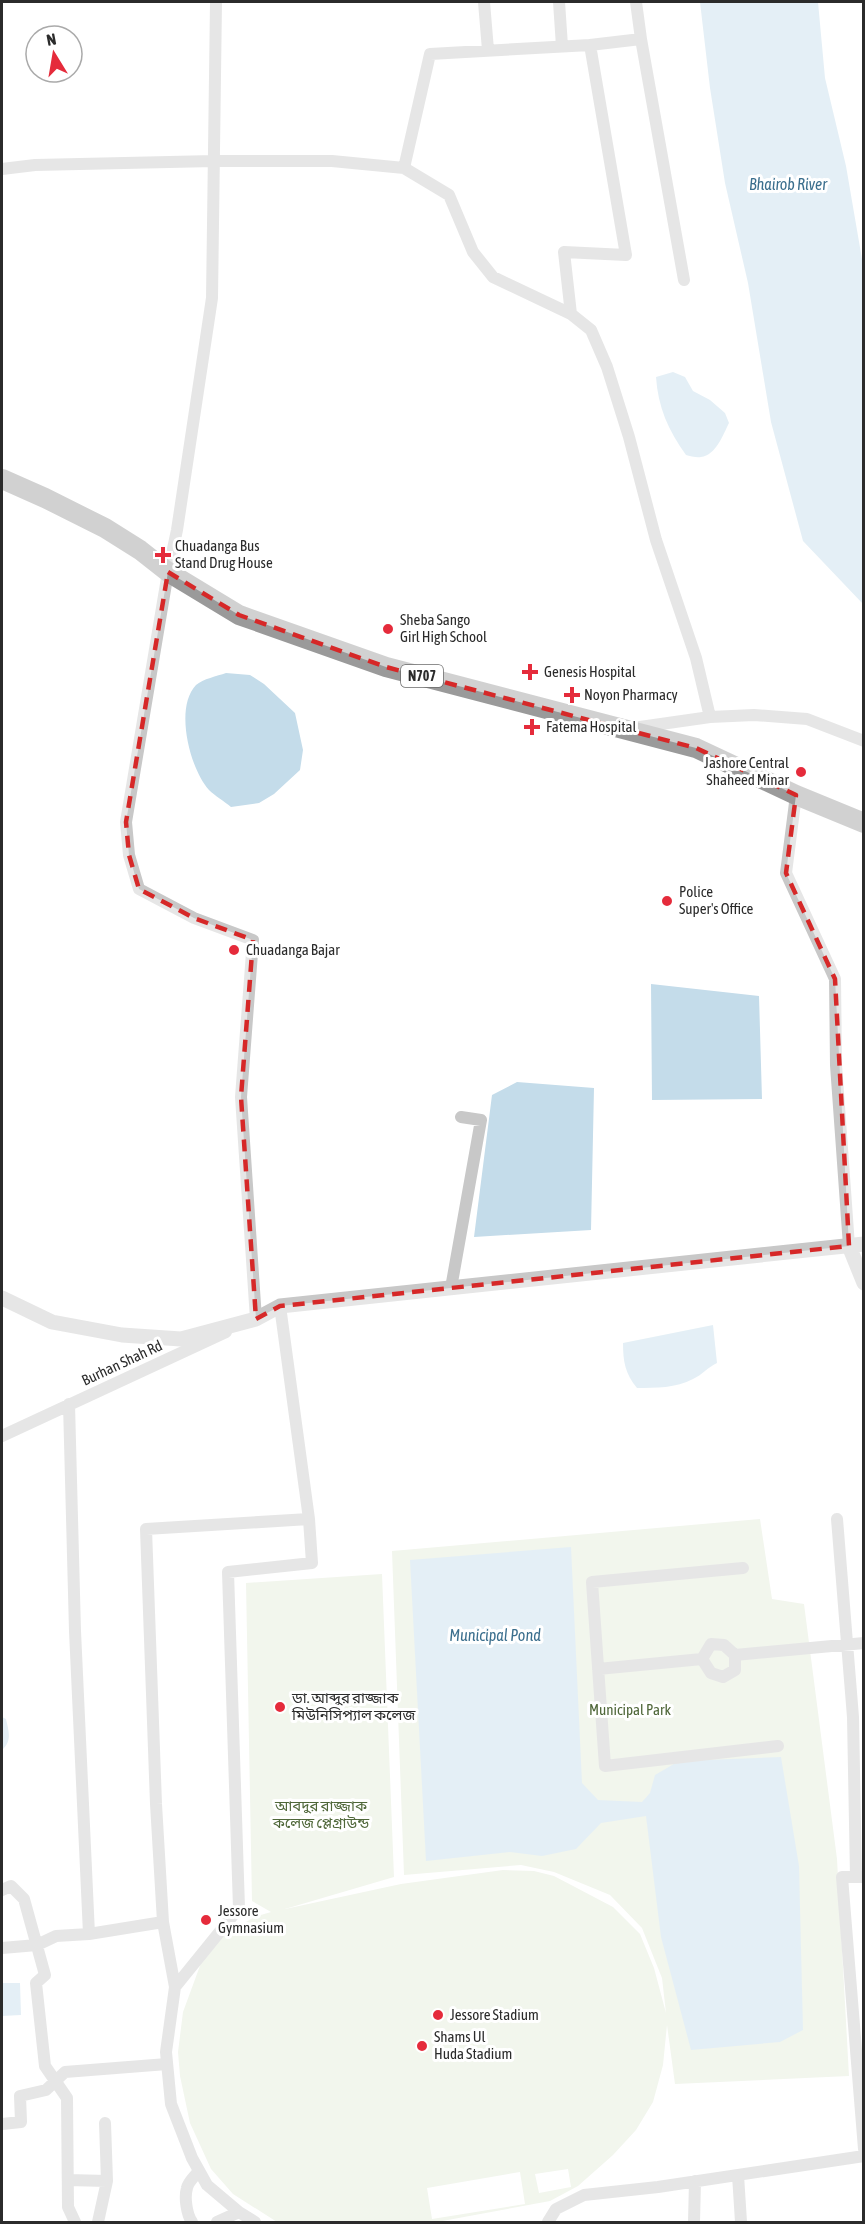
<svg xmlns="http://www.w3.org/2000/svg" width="865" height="2224" font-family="'Asap Condensed','Noto Sans Bengali',sans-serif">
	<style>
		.green { fill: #e2ead8; fill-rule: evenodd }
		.water { fill: #c4dcea }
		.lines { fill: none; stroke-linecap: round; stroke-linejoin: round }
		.minor { stroke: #c8c8c8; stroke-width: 12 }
		.tertiary { stroke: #c8c8c8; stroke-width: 15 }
		.trunk { stroke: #9a9a9a; stroke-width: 20 }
		.marked { fill: none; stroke: #d62828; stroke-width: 4.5; stroke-dasharray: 12 8; stroke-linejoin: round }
		.poi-dot { fill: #e52b3b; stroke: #fff; stroke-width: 2 }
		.labels { text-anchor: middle; stroke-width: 6; stroke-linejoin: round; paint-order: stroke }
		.shield { fill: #fff; stroke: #6b6b6b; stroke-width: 1.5 }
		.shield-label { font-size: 14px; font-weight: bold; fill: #2b2b2b }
		.poi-label { font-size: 15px; fill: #2b2b2b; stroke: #fff; text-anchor: start }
		.street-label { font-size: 15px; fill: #2b2b2b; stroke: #fff }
		.park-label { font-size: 15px; fill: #4f6739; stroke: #fff }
		.water-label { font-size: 16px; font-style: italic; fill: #3a6e8d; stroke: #fff }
	</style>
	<rect width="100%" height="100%" fill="#fff"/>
	<!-- green -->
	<path class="green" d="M 760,1519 L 772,1599 L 804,1604 L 837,1859 L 849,2076 L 675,2084 L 667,2025 L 663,2065 L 653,2102 L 636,2130 L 613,2155 L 578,2186 L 550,2201 L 437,2222 L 277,2222 L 233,2194 L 211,2169 L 190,2123 L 180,2076 L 178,2052 L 183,2012 L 201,1963 L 216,1941 L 254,1917 L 271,1912 L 252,1901 L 246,1583 L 382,1574 L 394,1877 L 285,1909 L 401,1884 L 503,1870 L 534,1871 L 554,1876 L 613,1907 L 640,1934 L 654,1968 L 666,2013 L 662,1978 L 642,1928 L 610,1895 L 554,1872 L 521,1865 L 404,1875 L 392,1551 ZM 568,2169 L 571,2187 L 539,2193 L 535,2174 ZM 520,2172 L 525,2204 L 432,2219 L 427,2188 Z"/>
	<!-- water -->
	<path class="water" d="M 700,2 L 818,2 L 825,78 L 846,166 L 863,265 L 863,604 L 803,541 L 771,422 L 748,283 L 725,183 L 710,88 Z
		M 673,372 L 685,377 L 693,391 L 710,400 L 725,413 L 729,423 C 723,435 716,455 701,457 C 697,458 690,456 686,455 C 668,430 658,407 656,377 Z
		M 226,673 L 250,675 L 264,684 L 295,713 L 303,750 L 300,770 L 274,794 L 259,803 L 231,807 C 224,801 215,796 209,790 C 190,769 174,708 196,685 C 203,679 217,676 226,673 Z
		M 651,984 L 759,996 L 762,1099 L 652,1100 Z
		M 517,1082 L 594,1088 L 591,1230 L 474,1237 L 492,1095 Z
		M 713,1325 L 717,1363 C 708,1367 702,1375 693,1379 C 676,1388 656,1388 637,1388 C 625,1374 623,1361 623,1343 Z
		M 571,1547 L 582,1783 L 598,1800 L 642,1802 L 650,1793 L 655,1775 L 679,1761 L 781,1757 L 799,1866 L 803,2030 L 780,2042 L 691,2050 L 661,1937 L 646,1816 L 601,1823 L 576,1849 L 542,1856 L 510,1852 L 426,1861 L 410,1560 Z
		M 2,1717 L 6,1719 C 9,1732 12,1741 2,1750 Z
		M 2,1983 L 20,1983 L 21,2015 L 2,2016 Z"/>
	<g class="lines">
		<!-- minor -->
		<path class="minor" d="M 216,2 L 212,298 L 177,530 L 168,572 L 126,822 L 129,855 L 139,889 L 194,918 L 253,940 L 241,1097 L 256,1319 L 248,1322
			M 484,2 L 488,50
			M 559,2 L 562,46
			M 636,2 L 641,39 L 684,280
			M 404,168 L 430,54 L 590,45 L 641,39
			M 2,169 L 35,165 L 214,161 L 332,161 L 404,168 L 449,195 L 473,252 L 493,277 L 571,314 L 591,330 L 607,367 L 629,437 L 656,540 L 696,658 L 710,717
			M 571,314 L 564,252 L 626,255 L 590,45
			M 633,728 L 710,717 L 754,715 L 807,719 L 864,741
			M 796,795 L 786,873 L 835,979 L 836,1065 L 849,1246
			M 451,1288 L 481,1120 L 461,1117
			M 69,1404 L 75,1631 L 89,1934
			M 2,1436 L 226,1332
			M 837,1519 L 853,1717 L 856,1877
			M 743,1568 L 592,1582 L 605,1766 L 778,1746
			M 711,1644 L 724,1645 L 735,1655 L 735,1670 L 723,1677 L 711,1673 L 702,1659 Z
			M 735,1655 L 864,1643
			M 598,1669 L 702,1659
			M 862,1877 L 842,1877 L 864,2149
			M 2,1890 L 11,1886 L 24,1899 L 45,1975 L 36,1983 L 45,2066 L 67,2098 L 68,2207 L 75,2222
			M 2,1948 L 37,1945 L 56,1936 L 89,1934 L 163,1922
			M 175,1987 L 239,1908 L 228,1572 L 312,1563 L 309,1519
			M 2,2124 L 21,2122 L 20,2096 L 46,2090 L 65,2072 L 167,2064
			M 738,2175 L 741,2222
			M 68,2180 L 107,2181
			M 98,2222 L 107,2181 L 105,2123
			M 192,2222 C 187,2215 184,2198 187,2188 C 188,2182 195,2176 199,2171
			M 217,2222 L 239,2212
			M 255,2222 L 239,2212 L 207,2185 L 192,2158 L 171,2104 L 166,2052 L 175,1987 L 163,1922 L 156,1804 L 146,1529 L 309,1519 L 280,1306
			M 548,2222 L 556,2209 L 584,2195 L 658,2187 L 864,2156
			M 694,2222 L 695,2181"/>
		<!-- tertiary -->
		<path class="tertiary" d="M 849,1246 L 864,1283
			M 2,1298 L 52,1322 L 122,1335 L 181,1339 L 256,1319 L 280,1306 L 864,1244"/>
		<!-- trunk -->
		<path class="trunk" d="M 2,479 L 45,498 L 105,528 L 140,550 L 168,572 L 239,615 L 386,667 L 696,748 L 796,795 L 864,823"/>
	</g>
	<!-- marked area -->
	<path d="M0 0H865V2224H0ZM 168,572 L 239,615 L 386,667 L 696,748 L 796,795 L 786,873 L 835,979 L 849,1246 L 280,1306 L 256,1319 L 241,1097 L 253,940 L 194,918 L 139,889 L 129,855 L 126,822 Z" fill="#fff" fill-opacity=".55" fill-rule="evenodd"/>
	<path class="marked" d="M 168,572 L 239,615 L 386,667 L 696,748 L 796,795 L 786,873 L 835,979 L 849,1246 L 280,1306 L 256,1319 L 241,1097 L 253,940 L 194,918 L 139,889 L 129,855 L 126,822 Z"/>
	<!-- markers -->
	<g class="poi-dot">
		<path d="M160 546h6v6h6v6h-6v6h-6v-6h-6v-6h6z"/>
		<circle cx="388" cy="629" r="6"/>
		<path d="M527 663h6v6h6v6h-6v6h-6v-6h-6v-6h6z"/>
		<path d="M569 686h6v6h6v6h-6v6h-6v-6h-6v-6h6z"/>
		<path d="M529 718h6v6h6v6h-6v6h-6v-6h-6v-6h6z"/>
		<circle cx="801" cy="772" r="6"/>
		<circle cx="667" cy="901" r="6"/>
		<circle cx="234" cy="950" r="6"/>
		<circle cx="280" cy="1707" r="6"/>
		<circle cx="206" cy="1920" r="6"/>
		<circle cx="438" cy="2015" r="6"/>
		<circle cx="422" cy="2046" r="6"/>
	</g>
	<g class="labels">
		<!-- shield labels -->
		<rect class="shield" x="401" y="665" width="42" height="22" rx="4.5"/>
		<g class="shield-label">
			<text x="422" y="681">N707</text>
		</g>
		<!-- poi labels -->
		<g class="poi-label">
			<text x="175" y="551">Chuadanga Bus<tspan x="175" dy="17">Stand Drug House</tspan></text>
			<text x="400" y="625">Sheba Sango<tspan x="400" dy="17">Girl High School</tspan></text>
			<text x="544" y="677">Genesis Hospital</text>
			<text x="584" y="700">Noyon Pharmacy</text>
			<text x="546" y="732">Fatema Hospital</text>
			<text x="789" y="768" text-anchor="end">Jashore Central<tspan x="789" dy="17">Shaheed Minar</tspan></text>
			<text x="679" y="897">Police<tspan x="679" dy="17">Super's Office</tspan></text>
			<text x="246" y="955">Chuadanga Bajar</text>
			<text x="292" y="1703">ডা. আব্দুর রাজ্জাক<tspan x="292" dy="17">মিউনিসিপ্যাল কলেজ</tspan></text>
			<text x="218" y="1916">Jessore<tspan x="218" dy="17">Gymnasium</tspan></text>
			<text x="450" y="2020">Jessore Stadium</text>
			<text x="434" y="2042">Shams Ul<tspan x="434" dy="17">Huda Stadium</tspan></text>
		</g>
		<!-- street labels -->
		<g class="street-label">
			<text transform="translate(122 1363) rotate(-25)" y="5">Burhan Shah Rd</text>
		</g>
		<!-- park labels -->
		<g class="park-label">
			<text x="630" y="1715">Municipal Park</text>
			<text x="321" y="1811">আবদুর রাজ্জাক<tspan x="321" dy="17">কলেজ প্লেগ্রাউন্ড</tspan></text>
		</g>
		<!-- water labels -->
		<g class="water-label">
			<text x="788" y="190">Bhairob River</text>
			<text x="495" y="1641">Municipal Pond</text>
		</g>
	</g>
	<!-- border -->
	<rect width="865" height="2224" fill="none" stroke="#2b2b2b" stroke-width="6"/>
	<!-- north arrow -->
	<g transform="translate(54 54) rotate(349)"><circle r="28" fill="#ffffff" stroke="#aaaaaa" stroke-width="1.5"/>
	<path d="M0-4.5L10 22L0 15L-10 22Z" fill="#e52b3b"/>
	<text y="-9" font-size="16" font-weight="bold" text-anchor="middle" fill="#2b2b2b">N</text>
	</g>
</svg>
